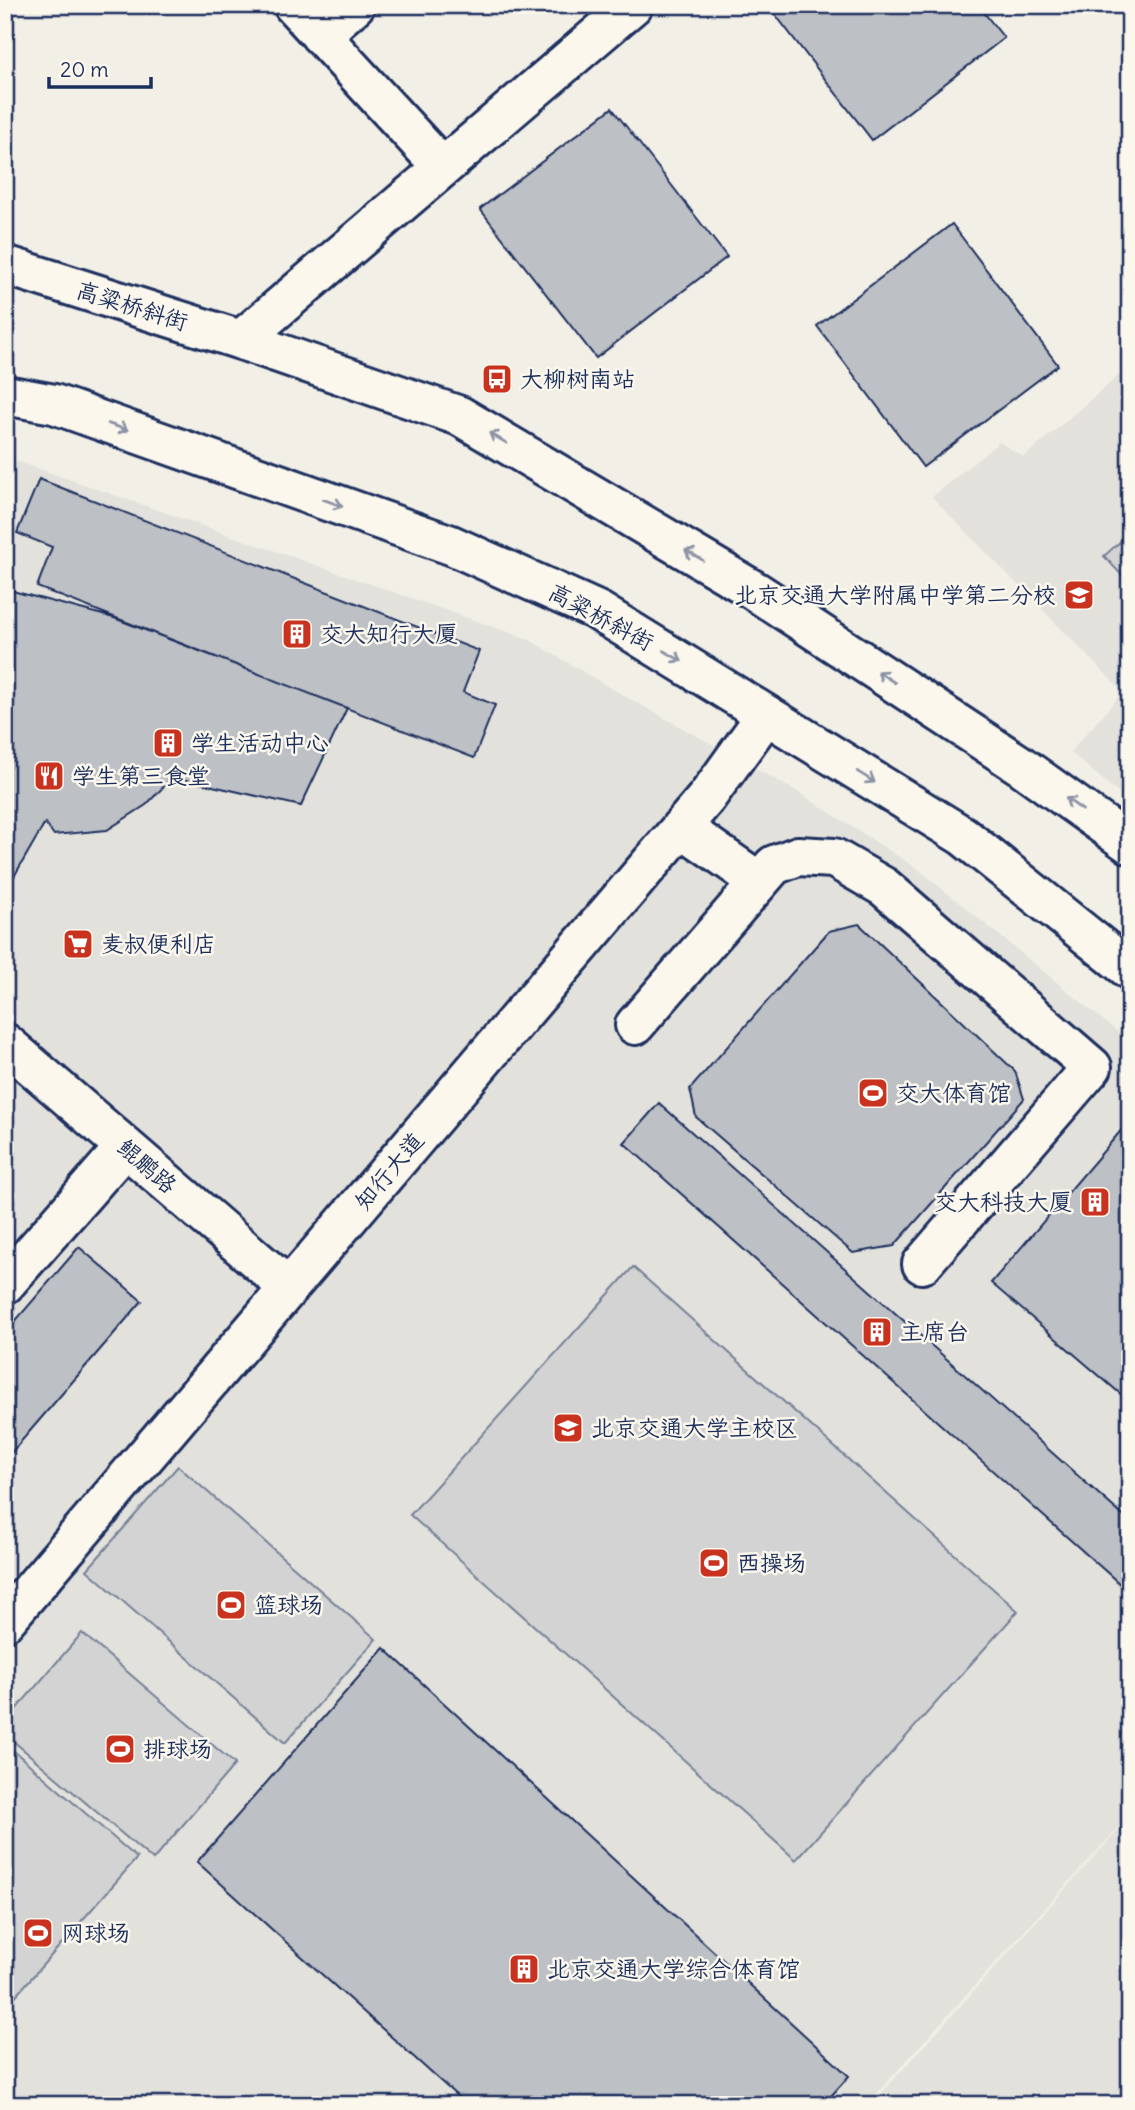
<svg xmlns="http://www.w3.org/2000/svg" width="1135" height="2110" font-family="Delius,'LXGW WenKai TC',sans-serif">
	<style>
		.built { fill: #e2e1dc }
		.green { fill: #d2d3d2; stroke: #768198; stroke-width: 2 }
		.building { fill: #bdc0c4; stroke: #1b2f5e; stroke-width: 2 }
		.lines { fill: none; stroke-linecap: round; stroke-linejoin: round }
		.minor-casing { stroke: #1b2f5e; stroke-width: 44 }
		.major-casing { stroke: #1b2f5e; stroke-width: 44 }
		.minor { stroke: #fbf7ec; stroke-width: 38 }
		.major { stroke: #fbf7ec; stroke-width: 38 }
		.oneway { stroke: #8b93a5 }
		.labels { text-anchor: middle; stroke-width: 5; stroke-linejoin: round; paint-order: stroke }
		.street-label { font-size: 23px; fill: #1b2f5e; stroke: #fbf7ec }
		.poi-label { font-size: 23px; fill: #1b2f5e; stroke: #fbf7ec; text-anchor: start }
	</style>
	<rect width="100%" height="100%" fill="#f2efe6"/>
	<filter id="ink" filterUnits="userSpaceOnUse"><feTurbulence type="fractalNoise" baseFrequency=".0143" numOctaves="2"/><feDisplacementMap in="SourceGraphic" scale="14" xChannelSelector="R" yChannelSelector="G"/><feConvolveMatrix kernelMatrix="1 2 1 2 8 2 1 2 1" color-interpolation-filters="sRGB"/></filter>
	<g filter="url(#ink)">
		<!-- built -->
		<path class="built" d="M 1130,366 L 1130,803 L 1070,752 L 1123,692 L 932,497 L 999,442 L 1024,457 Z
			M 5,457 L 528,639 L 607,686 L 801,794 L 918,869 L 1130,1042 L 1130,1815 L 866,2105 L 5,2105 Z
			M 1130,1817 L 1130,2105 L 871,2105 Z"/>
		<!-- green -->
		<path class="green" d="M 1130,533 L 1130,584 L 1104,556 Z
			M 633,1267 L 1018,1611 L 796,1860 L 410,1515 Z
			M 178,1466 L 376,1639 L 285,1743 L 87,1570 Z
			M 82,1633 L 235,1764 L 153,1860 L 5,1734 L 5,1722 Z
			M 14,1751 L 137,1858 L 5,2008 L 5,1761 Z"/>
		<!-- building -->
		<path class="building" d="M 768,5 L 978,5 L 1004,38 L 872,140 Z
			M 612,108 L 727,257 L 596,358 L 480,209 Z
			M 952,224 L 1058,365 L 923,467 L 817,326 Z
			M 39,479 L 479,651 L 463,692 L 495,705 L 474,758 L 37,587 L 52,547 L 17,533 Z
			M 5,589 L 114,618 L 347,708 L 301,806 L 173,777 L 146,805 L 107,830 L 54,835 L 45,823 L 5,892 Z
			M 859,924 L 1015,1071 L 1024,1099 L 894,1246 L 853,1253 L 696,1117 L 690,1089 L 829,931 Z
			M 659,1103 L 1130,1522 L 1130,1593 L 624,1143 Z
			M 1130,1120 L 1130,1402 L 991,1283 Z
			M 79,1247 L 142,1301 L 5,1460 L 5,1333 Z
			M 384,1648 L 849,2076 L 823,2105 L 467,2105 L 197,1862 Z"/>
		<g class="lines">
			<!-- minor casing -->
			<g class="minor-casing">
				<path id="minor" d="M 293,5 L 442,167
					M 320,35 L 355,5
					M 241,340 L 633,5
					M 681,827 L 758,881
					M 635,1025 L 774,865 L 798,856 L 834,858 L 884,887 L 1092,1067 L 922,1264
					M 5,1043 L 289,1288
					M 5,1284 L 125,1147
					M 5,1621 L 707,797 L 766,715"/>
			</g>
			<!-- major casing -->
			<g class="major-casing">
				<path id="major" d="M 5,265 L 241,340 L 460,416 L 755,591 L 1020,765 L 1130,844
					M 5,395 L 54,404 L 451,545 L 598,611 L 963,836 L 1130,970"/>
			</g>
			<!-- minor -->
			<use href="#minor" class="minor"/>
			<!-- major -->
			<use href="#major" class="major"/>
		</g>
		<!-- one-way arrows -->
		<defs><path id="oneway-shaft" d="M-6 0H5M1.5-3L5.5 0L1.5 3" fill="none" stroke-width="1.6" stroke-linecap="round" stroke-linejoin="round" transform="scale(1.75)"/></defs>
		<g class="oneway">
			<use href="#oneway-shaft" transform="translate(118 427) rotate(19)"/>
			<use href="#oneway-shaft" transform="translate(498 438) rotate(-149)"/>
			<use href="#oneway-shaft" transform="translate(333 503) rotate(20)"/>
			<use href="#oneway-shaft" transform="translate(694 555) rotate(-149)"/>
			<use href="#oneway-shaft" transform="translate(673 656) rotate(31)"/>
			<use href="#oneway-shaft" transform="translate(886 677) rotate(-147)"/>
			<use href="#oneway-shaft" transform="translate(866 777) rotate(32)"/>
			<use href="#oneway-shaft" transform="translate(1074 804) rotate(-144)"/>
		</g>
	</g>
	<!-- icons -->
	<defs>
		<g id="bus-square" transform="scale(1.575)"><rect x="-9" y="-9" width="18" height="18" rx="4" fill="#c8321e" stroke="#fbf7ec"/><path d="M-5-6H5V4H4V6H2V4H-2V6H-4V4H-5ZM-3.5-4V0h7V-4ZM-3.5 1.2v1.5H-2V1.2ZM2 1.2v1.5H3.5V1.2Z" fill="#fff"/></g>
		<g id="school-square" transform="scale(1.575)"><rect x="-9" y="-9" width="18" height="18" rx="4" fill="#c8321e" stroke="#fbf7ec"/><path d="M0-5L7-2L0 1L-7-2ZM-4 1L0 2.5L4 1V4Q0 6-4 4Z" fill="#fff"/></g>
		<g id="building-square" transform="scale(1.575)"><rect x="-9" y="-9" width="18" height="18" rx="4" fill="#c8321e" stroke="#fbf7ec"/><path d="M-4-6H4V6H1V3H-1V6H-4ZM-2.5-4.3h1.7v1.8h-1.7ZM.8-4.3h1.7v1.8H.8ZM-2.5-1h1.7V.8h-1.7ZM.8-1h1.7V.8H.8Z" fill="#fff"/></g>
		<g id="restaurant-square" transform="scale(1.575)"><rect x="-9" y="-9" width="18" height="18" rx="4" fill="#c8321e" stroke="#fbf7ec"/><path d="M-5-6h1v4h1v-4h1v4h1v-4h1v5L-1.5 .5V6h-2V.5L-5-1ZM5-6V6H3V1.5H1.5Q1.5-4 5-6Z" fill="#fff"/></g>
		<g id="supermarket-square" transform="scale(1.575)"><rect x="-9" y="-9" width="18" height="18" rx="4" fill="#c8321e" stroke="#fbf7ec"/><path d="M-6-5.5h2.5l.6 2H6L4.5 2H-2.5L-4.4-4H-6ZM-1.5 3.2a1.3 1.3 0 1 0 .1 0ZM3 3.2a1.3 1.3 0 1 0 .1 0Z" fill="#fff"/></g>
		<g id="stadium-square" transform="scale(1.575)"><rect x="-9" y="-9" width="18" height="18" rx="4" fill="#c8321e" stroke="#fbf7ec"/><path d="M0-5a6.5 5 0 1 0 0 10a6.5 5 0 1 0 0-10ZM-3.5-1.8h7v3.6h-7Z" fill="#fff"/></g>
		<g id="university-square" transform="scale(1.575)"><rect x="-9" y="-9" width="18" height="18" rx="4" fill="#c8321e" stroke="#fbf7ec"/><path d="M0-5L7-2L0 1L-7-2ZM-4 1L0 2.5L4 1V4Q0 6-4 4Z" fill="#fff"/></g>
	</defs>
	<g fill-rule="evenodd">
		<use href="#bus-square" x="497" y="379"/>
		<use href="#school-square" x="1079" y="595"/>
		<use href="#building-square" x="297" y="634"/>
		<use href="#building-square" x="168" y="743"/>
		<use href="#restaurant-square" x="49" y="776"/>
		<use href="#supermarket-square" x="78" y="944"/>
		<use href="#stadium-square" x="873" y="1093"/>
		<use href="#building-square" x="1095" y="1202"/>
		<use href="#building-square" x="877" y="1332"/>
		<use href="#university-square" x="568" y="1428"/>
		<use href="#stadium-square" x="714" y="1563"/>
		<use href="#stadium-square" x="231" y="1605"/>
		<use href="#stadium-square" x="120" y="1749"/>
		<use href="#stadium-square" x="38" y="1933"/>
		<use href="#building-square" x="524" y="1969"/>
	</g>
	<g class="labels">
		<!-- street labels -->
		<g class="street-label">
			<text transform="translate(132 306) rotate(17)" y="8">高粱桥斜街</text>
			<text transform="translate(601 617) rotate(28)" y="8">高粱桥斜街</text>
			<text transform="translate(147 1166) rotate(41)" y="8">鲲鹏路</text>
			<text transform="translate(389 1171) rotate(-50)" y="8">知行大道</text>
		</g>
		<!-- poi labels -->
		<g class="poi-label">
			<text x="520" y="387">大柳树南站</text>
			<text x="1056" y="603" text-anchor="end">北京交通大学附属中学第二分校</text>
			<text x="320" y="642">交大知行大厦</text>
			<text x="191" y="751">学生活动中心</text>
			<text x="72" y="784">学生第三食堂</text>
			<text x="101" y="952">麦叔便利店</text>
			<text x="896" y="1101">交大体育馆</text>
			<text x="1072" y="1210" text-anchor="end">交大科技大厦</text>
			<text x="900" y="1340">主席台</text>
			<text x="591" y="1436">北京交通大学主校区</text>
			<text x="737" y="1571">西操场</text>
			<text x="254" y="1613">篮球场</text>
			<text x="143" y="1757">排球场</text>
			<text x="61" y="1941">网球场</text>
			<text x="547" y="1977">北京交通大学综合体育馆</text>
		</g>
	</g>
	<!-- margin -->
	<rect width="1135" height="2110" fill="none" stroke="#fbf7ec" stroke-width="28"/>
	<rect x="14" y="14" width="1107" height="2082" fill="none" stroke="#1b2f5e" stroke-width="2.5" filter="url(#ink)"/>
	<!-- scale -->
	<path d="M49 77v10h102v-10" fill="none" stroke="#1b2f5e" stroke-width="3.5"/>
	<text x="60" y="77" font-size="21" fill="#1b2f5e" stroke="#fbf7ec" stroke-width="5" paint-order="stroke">20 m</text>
</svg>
